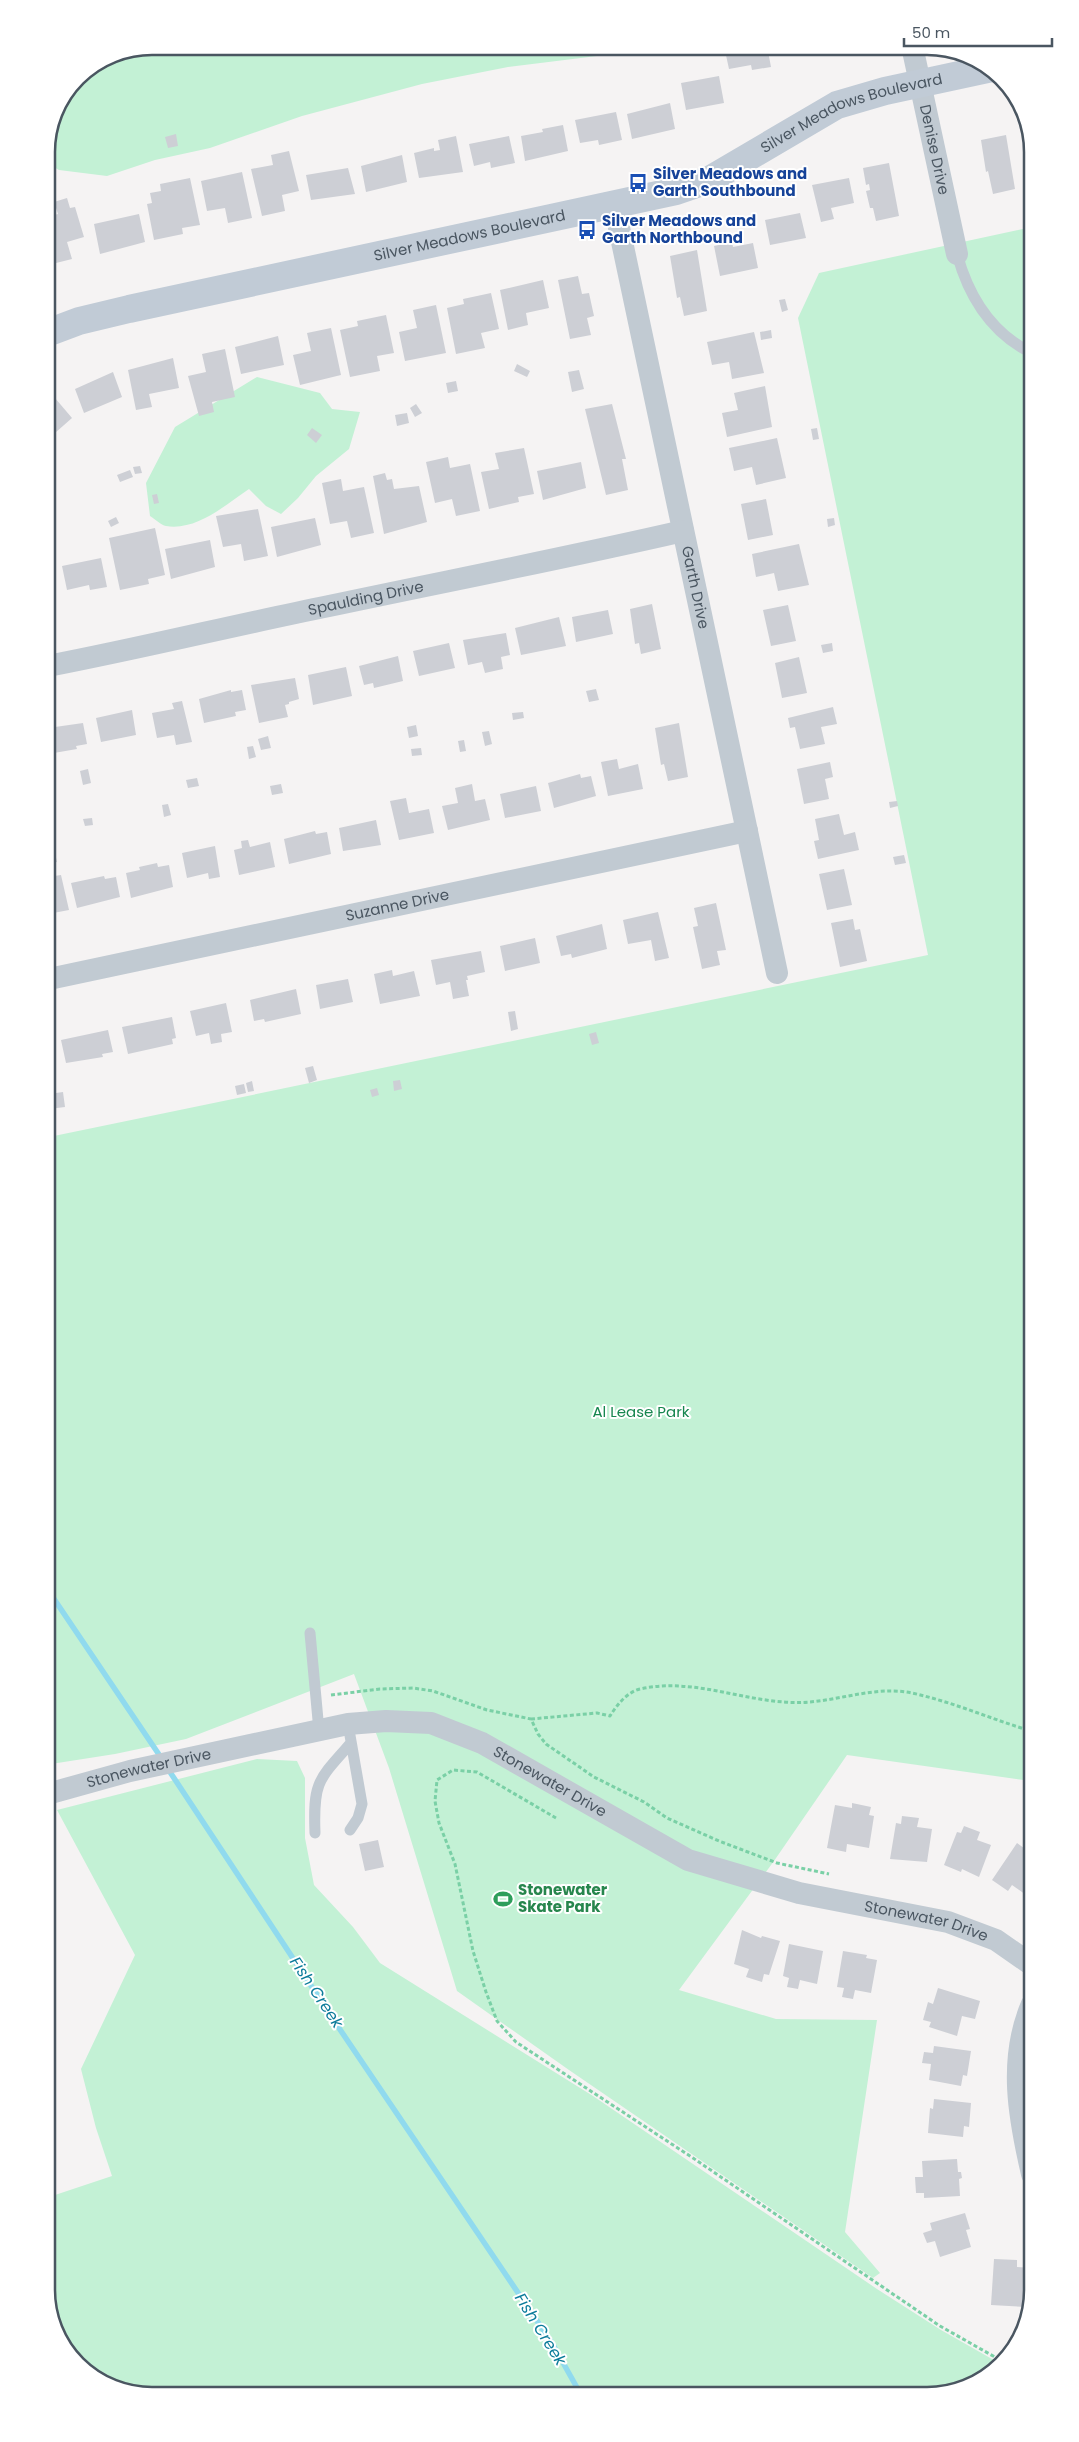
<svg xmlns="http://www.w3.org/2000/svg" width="1079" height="2442" font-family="Poppins,sans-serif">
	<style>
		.green { fill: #c3f1d5 }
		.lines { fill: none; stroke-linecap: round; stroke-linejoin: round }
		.stream { stroke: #90daee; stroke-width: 5.5 }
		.building { fill: #cdcfd5 }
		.path { stroke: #7ad0a6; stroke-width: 3; stroke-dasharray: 4 2.5; stroke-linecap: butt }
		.lane { stroke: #c1cad2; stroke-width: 11 }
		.street { stroke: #c1cad2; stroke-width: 22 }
		.secondary { stroke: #c1cbd6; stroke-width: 28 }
		.labels { text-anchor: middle; stroke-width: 4; stroke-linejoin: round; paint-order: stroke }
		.street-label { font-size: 15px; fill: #4a5661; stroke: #fff }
		.transit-label { font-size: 15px; font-weight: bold; fill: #164399; stroke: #fff; text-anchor: start }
		.park-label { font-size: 15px; fill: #17864f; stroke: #fff }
		.leisure-label { font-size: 15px; font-weight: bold; fill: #27864d; stroke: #fff; text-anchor: start }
		.water-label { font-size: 16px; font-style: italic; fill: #0c7c9b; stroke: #fff }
		.rim { fill: none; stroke: #4a5661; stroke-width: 2.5 }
	</style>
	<rect width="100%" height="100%" fill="#f5f3f3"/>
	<!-- green -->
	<path class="green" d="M 152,46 L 627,46 L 597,56 L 508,67 L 422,84 L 302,116 L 210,148 L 155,160 L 107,176 L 59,170 L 47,163 L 46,145 L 54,111 L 77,77 L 112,54 Z
		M 1027,228 L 1031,1781 L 847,1755 L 774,1861 L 679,1990 L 776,2019 L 877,2020 L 845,2232 L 880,2273 L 873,2278 L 569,2070 L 457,1991 L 389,1768 L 354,1674 L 186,1739 L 115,1754 L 51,1764 L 49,1137 L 928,955 L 798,318 L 819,273 Z
		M 257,377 L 320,393 L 332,409 L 360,412 L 349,449 L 316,476 L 298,498 L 281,514 L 266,506 L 249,489 C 225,505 197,531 166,526 C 161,525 155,519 150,516 L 146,483 L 175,427 Z
		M 257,1759 L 297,1761 L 305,1778 L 305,1838 L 314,1885 L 353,1927 L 380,1963 L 593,2096 L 877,2289 L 941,2330 L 999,2363 L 961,2390 L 145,2396 L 87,2374 L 52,2324 L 52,2196 L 112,2176 L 96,2128 L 81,2069 L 135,1955 L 57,1810 Z"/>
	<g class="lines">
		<!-- stream -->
		<path class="stream" d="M 50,1593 L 162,1759
			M 168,1769 L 341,2031 L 552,2343 L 580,2393"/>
	</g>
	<!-- building -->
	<path class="building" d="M 724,46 L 767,46 L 771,67 L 752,70 L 751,65 L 729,69 Z
		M 719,76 L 724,103 L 686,110 L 681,83 Z
		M 670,103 L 675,129 L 632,139 L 627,114 Z
		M 616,112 L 622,140 L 599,145 L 598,140 L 580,143 L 575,120 Z
		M 1027,122 L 1027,153 L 1026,153 L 1020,124 Z
		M 563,125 L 568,151 L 525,161 L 521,136 L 543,132 L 542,129 Z
		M 176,134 L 178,146 L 168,148 L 165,137 Z
		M 1006,135 L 1015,189 L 993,194 L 988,171 L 986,172 L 981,140 Z
		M 456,136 L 463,172 L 419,178 L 414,153 L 434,148 L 434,151 L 440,150 L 438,140 Z
		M 509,136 L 515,163 L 491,168 L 490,162 L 474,166 L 469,144 Z
		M 289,151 L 299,191 L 282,195 L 285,211 L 262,216 L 251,169 L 273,165 L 271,155 Z
		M 402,155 L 407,182 L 366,192 L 361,166 Z
		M 889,163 L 899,216 L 876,221 L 873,208 L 870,208 L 866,191 L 870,190 L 869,184 L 866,185 L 863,168 Z
		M 348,168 L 355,194 L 311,200 L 306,175 Z
		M 242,172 L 252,218 L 228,223 L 225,208 L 207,211 L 201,181 Z
		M 190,178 L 200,225 L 182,228 L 183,234 L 154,240 L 147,204 L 152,203 L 150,193 L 161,191 L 160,184 Z
		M 849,178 L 854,203 L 831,208 L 834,219 L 821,222 L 812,185 Z
		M 67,198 L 70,208 L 75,207 L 84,237 L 67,242 L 72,259 L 48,265 L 47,217 L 58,214 L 54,202 Z
		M 800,213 L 806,238 L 770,245 L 765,220 Z
		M 139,214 L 145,242 L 100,254 L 94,224 Z
		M 732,242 L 733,247 L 753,243 L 758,268 L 720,276 L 714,246 Z
		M 697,250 L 707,311 L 684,316 L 680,297 L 677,298 L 670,256 Z
		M 578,276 L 582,294 L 589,293 L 594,316 L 587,318 L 591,335 L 570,339 L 558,280 Z
		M 543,280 L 549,308 L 526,313 L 528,325 L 508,330 L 500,290 Z
		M 491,293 L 499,329 L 481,333 L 485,348 L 456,354 L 447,308 L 464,304 L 463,299 Z
		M 785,299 L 788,310 L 782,312 L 779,300 Z
		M 436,305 L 446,353 L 405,361 L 399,332 L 417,328 L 413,310 Z
		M 386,315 L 394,353 L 377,356 L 380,371 L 350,377 L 340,330 L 358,326 L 357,321 Z
		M 331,328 L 341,375 L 300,385 L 293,355 L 311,351 L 307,333 Z
		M 771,330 L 772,338 L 761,340 L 760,332 Z
		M 754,332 L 764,373 L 732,379 L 729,362 L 712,365 L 707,342 Z
		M 278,336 L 284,365 L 241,374 L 235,347 Z
		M 225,349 L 235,397 L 212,402 L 214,412 L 199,416 L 188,376 L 206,372 L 202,354 Z
		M 173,358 L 179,388 L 149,394 L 152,407 L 136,410 L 128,370 Z
		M 517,364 L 530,371 L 527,377 L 514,371 Z
		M 579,370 L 584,389 L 572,392 L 568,372 Z
		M 113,372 L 122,397 L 84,413 L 75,389 Z
		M 456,381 L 458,391 L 448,393 L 446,383 Z
		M 765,386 L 772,427 L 727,437 L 722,413 L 738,410 L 734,393 Z
		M 55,398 L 72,418 L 47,440 L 47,405 Z
		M 416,404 L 422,413 L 415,417 L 410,408 Z
		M 612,404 L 626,459 L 622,459 L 628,490 L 606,495 L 585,409 Z
		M 407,413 L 409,423 L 397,426 L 395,415 Z
		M 312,428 L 322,435 L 316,443 L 307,435 Z
		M 817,428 L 819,439 L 813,440 L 811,429 Z
		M 777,438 L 786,478 L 756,485 L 752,467 L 734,471 L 729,448 Z
		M 524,448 L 534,494 L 518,497 L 519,502 L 489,509 L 481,472 L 499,469 L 495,453 Z
		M 448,457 L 450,468 L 470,464 L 480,511 L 456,516 L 452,499 L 435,503 L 426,462 Z
		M 581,462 L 586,488 L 543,500 L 537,471 Z
		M 140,466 L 142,473 L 135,474 L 133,467 Z
		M 130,470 L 133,477 L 120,482 L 117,475 Z
		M 385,473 L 387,480 L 392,479 L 394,489 L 419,486 L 427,522 L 384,534 L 373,476 Z
		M 341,479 L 343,491 L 364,487 L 374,533 L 351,538 L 347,521 L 330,524 L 322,483 Z
		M 157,494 L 159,503 L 154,504 L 152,495 Z
		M 766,499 L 773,535 L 748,540 L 741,504 Z
		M 258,509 L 268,556 L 244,561 L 241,544 L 223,547 L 216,516 Z
		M 116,517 L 119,523 L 111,527 L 108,521 Z
		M 315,518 L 321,545 L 277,557 L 271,527 Z
		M 834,518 L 835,525 L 828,527 L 827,519 Z
		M 155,528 L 165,575 L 148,579 L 149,584 L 120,590 L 109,538 Z
		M 210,540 L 215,567 L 171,579 L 165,549 Z
		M 799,544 L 809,585 L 778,591 L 774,573 L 756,577 L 752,554 Z
		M 101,558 L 107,587 L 90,590 L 89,585 L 67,590 L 62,566 Z
		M 652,604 L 661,649 L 641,654 L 639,643 L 635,644 L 630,609 Z
		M 788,605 L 796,641 L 771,646 L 763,610 Z
		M 608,610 L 613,634 L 576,642 L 572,617 Z
		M 559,617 L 566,646 L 521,655 L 515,628 Z
		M 506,633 L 510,655 L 501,657 L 503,669 L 485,673 L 482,662 L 468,665 L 463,640 Z
		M 449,643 L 455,668 L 419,676 L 413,651 Z
		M 832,643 L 833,651 L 823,653 L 821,645 Z
		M 398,656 L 403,681 L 374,688 L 373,683 L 364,685 L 359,666 Z
		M 799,657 L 807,693 L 782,698 L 775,663 Z
		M 346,667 L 352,696 L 313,705 L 308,675 Z
		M 295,678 L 299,699 L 289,702 L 289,704 L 285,705 L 288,717 L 259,723 L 251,685 Z
		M 596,689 L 599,700 L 589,702 L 586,691 Z
		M 231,690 L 231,692 L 242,690 L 246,710 L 235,712 L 236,716 L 204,723 L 199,699 Z
		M 182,701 L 192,742 L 176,745 L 174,735 L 157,738 L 152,713 L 174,709 L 172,703 Z
		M 833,707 L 837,724 L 821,727 L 825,744 L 800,749 L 795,727 L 790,728 L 788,718 Z
		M 132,710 L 136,735 L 101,742 L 96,718 Z
		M 523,712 L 524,718 L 513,720 L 512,713 Z
		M 83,723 L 87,744 L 76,746 L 77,749 L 48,754 L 48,728 Z
		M 679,723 L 688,777 L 668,781 L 664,764 L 661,765 L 655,728 Z
		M 416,725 L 418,736 L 409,738 L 407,727 Z
		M 489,731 L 492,744 L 485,746 L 482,732 Z
		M 268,736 L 271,748 L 261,750 L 258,739 Z
		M 464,740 L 466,751 L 460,752 L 458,741 Z
		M 253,746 L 256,757 L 249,759 L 247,747 Z
		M 421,748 L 422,755 L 412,756 L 411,749 Z
		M 617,759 L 619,769 L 638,764 L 643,789 L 608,796 L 601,762 Z
		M 830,762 L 833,777 L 825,779 L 829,799 L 804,804 L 797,769 Z
		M 88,769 L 91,783 L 83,785 L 80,771 Z
		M 580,774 L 581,778 L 591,776 L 596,796 L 554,808 L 548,783 Z
		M 197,778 L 199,786 L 188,788 L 186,780 Z
		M 281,784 L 283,793 L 272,795 L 270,786 Z
		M 472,784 L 475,801 L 485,799 L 490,820 L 448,830 L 442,806 L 458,803 L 455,788 Z
		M 536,786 L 541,811 L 505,818 L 500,794 Z
		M 406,798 L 409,813 L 429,809 L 434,833 L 399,840 L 390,801 Z
		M 897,801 L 898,806 L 890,808 L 889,802 Z
		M 168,804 L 171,815 L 164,817 L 162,805 Z
		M 839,814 L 844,835 L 855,832 L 859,850 L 818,859 L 814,841 L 819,840 L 815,819 Z
		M 92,818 L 93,825 L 85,826 L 83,819 Z
		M 376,820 L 381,845 L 343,851 L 339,828 Z
		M 315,831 L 316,834 L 327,832 L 331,854 L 289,864 L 284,839 Z
		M 248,840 L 250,847 L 270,842 L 275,867 L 239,875 L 234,850 L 242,848 L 241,841 Z
		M 215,846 L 220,877 L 209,879 L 208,873 L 187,878 L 182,853 Z
		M 55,853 L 57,862 L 48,864 L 48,854 Z
		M 904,855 L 906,863 L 895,865 L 893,857 Z
		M 157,863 L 158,867 L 169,865 L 173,887 L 131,898 L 126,873 L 140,870 L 139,867 Z
		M 844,869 L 852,905 L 827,910 L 819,874 Z
		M 61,875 L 69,910 L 48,914 L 48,877 Z
		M 104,876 L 105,879 L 116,877 L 120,897 L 77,908 L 71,883 Z
		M 716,903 L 726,950 L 717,951 L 720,965 L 702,969 L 693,927 L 698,926 L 694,908 Z
		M 658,912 L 669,958 L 655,961 L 651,940 L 628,944 L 623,920 Z
		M 853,919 L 855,930 L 860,929 L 867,961 L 840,967 L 831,923 Z
		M 602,924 L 607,949 L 572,958 L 571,954 L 561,956 L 556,936 Z
		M 535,938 L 540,963 L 505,971 L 500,946 Z
		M 481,951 L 485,972 L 467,976 L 468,980 L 466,980 L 469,996 L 453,999 L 450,982 L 436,985 L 431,960 Z
		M 392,970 L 393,976 L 414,971 L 420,996 L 380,1004 L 374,974 Z
		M 348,979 L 353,1002 L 320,1009 L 316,985 Z
		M 296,989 L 301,1014 L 265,1022 L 264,1019 L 254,1021 L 250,1000 Z
		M 226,1003 L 232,1032 L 221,1034 L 222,1042 L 211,1044 L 209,1033 L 196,1036 L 190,1011 Z
		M 515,1011 L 518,1029 L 511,1031 L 508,1012 Z
		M 172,1017 L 176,1038 L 172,1039 L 173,1044 L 128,1054 L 122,1027 Z
		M 108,1030 L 113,1052 L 102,1054 L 103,1057 L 66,1063 L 61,1040 Z
		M 596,1032 L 599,1043 L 592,1045 L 589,1034 Z
		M 313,1066 L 317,1080 L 309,1083 L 305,1068 Z
		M 400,1080 L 402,1089 L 394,1091 L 393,1081 Z
		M 252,1081 L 254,1091 L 248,1092 L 246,1083 Z
		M 244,1084 L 246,1093 L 237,1095 L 235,1086 Z
		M 377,1088 L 379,1095 L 372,1097 L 370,1090 Z
		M 63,1092 L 65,1107 L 49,1109 L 49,1094 Z
		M 852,1803 L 871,1807 L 869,1815 L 874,1816 L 869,1848 L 847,1844 L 846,1852 L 827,1848 L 835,1805 L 852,1808 Z
		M 902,1816 L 919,1818 L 917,1827 L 932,1829 L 927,1862 L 890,1859 L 896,1823 L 901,1824 Z
		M 964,1826 L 980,1832 L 977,1840 L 991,1845 L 979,1877 L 962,1869 L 961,1872 L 944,1865 L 957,1832 L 961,1833 Z
		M 378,1840 L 384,1867 L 365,1871 L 359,1844 Z
		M 1017,1843 L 1032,1854 L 1032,1893 L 1029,1897 L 1012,1885 L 1008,1891 L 992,1880 Z
		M 742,1930 L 761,1938 L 762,1936 L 780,1941 L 769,1975 L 764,1974 L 762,1982 L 746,1977 L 749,1969 L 734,1964 Z
		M 789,1944 L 823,1951 L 817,1984 L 800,1980 L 798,1989 L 787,1987 L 789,1978 L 783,1976 Z
		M 843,1951 L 867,1955 L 866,1958 L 877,1960 L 871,1993 L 855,1990 L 853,1999 L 842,1997 L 844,1988 L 837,1987 Z
		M 938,1988 L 980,2001 L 975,2019 L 962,2016 L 957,2036 L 929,2027 L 931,2022 L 923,2020 L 928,2002 L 933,2004 Z
		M 934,2046 L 971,2051 L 967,2076 L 963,2075 L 961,2086 L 929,2080 L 931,2064 L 922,2063 L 924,2052 L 933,2053 Z
		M 934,2099 L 971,2103 L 969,2127 L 964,2126 L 963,2137 L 928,2133 L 930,2108 L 933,2109 Z
		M 957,2159 L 958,2172 L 961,2172 L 962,2178 L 959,2179 L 960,2196 L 924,2198 L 924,2193 L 916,2193 L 915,2177 L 923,2177 L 922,2161 Z
		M 965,2213 L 970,2229 L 966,2230 L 971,2247 L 940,2257 L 935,2241 L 927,2243 L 923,2233 L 932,2230 L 930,2223 Z
		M 994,2259 L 1017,2260 L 1017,2267 L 1033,2268 L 1033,2290 L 1027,2307 L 991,2305 Z"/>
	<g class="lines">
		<!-- path -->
		<path class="path" d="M 331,1695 L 380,1689 L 413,1688 L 433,1691 L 487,1710 L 531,1719 L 538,1734 L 546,1744 L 594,1777 L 644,1802 L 667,1818 L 719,1841 L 777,1863 L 829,1874
			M 531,1719 L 597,1713 L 610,1716 C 617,1705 627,1692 640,1689 C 698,1676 753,1707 810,1702 C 844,1699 878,1686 912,1693 C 953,1702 991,1719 1031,1731
			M 556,1818 L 477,1772 L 453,1770 L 437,1780 L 435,1801 L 439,1823 L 455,1864 L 473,1951 L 486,1992 L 497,2021 L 516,2042 L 693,2158 L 940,2326 L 1002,2361"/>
		<!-- lane -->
		<path class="lane" d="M 957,254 C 968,294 990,331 1028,351
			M 310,1633 L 319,1731
			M 348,1724 L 362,1804 L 358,1818 L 350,1830
			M 315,1833 C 313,1782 318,1780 351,1743"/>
		<!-- street -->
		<g class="street">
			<path id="s1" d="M 912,46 L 957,254"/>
			<path id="s2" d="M 614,204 L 777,973"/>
			<path id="s3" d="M 48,666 C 142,648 235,625 329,606 C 447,581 566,558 683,531"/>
			<path id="s4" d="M 49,979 L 747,831"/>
			<path id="s5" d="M 51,1793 L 130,1771 L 348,1724 L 386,1721 L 431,1723 L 482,1743 L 688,1860 L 799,1893 L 948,1922 L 996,1940 L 1032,1965"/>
			<path d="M 1032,2004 C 1008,2059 1019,2118 1032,2174"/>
		</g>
		<!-- secondary -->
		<path class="secondary" id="s6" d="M 47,333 L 79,321 L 129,309 L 676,191 L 711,179 L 837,105 L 885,91 L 992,68"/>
	</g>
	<!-- icons -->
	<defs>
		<g id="bus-bare" transform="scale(1.5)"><path d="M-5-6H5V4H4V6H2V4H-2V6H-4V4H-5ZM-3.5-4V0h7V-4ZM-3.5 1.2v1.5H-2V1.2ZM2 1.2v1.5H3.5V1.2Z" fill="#1a4fb4" stroke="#fff" stroke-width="2.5" paint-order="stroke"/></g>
		<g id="stadium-bare" transform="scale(1.5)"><path d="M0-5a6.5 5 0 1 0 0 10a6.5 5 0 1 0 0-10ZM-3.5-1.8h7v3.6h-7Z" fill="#2e9e5b" stroke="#fff" stroke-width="2.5" paint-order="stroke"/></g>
	</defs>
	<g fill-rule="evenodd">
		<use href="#bus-bare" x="638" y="183"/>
		<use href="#bus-bare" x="587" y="230"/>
		<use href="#stadium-bare" x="503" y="1899"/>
	</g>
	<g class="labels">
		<!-- street labels -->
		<g class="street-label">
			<text dy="5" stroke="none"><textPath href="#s6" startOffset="839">Silver Meadows Boulevard</textPath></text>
			<text dy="5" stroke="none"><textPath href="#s1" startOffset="106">Denise Drive</textPath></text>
			<text dy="5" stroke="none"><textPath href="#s6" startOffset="434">Silver Meadows Boulevard</textPath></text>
			<text dy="5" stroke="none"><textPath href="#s2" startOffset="392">Garth Drive</textPath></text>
			<text dy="5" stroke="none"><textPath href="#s3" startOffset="325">Spaulding Drive</textPath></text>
			<text dy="5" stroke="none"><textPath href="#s4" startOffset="356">Suzanne Drive</textPath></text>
			<text dy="5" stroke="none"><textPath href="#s5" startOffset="101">Stonewater Drive</textPath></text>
			<text dy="5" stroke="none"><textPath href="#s5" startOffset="521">Stonewater Drive</textPath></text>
			<text dy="5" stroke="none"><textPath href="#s5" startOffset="926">Stonewater Drive</textPath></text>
		</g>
		<!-- transit labels -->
		<g class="transit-label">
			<text x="653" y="179">Silver Meadows and<tspan x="653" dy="17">Garth Southbound</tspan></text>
			<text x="602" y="226">Silver Meadows and<tspan x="602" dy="17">Garth Northbound</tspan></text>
		</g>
		<!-- park labels -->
		<g class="park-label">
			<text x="641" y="1417">Al Lease Park</text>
		</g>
		<!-- leisure labels -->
		<g class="leisure-label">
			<text x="518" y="1895">Stonewater<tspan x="518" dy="17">Skate Park</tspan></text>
		</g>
		<!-- water labels -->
		<g class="water-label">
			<text transform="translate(317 1992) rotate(56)" y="6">Fish Creek</text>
			<text transform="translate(541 2329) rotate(58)" y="6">Fish Creek</text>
		</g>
	</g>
	<!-- crop -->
	<path d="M0 0H1079V2442H0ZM152 55H927A97 97 0 0 1 1024 152V2290A97 97 0 0 1 927 2387H152A97 97 0 0 1 55 2290V152A97 97 0 0 1 152 55Z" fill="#fff" fill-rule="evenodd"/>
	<path class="rim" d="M152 55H927A97 97 0 0 1 1024 152V2290A97 97 0 0 1 927 2387H152A97 97 0 0 1 55 2290V152A97 97 0 0 1 152 55Z"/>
	<!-- scale -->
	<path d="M904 38v8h148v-8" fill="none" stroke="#4a5661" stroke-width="2.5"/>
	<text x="912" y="38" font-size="15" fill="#4a5661" stroke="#ffffff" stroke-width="4" paint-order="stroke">50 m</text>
</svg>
